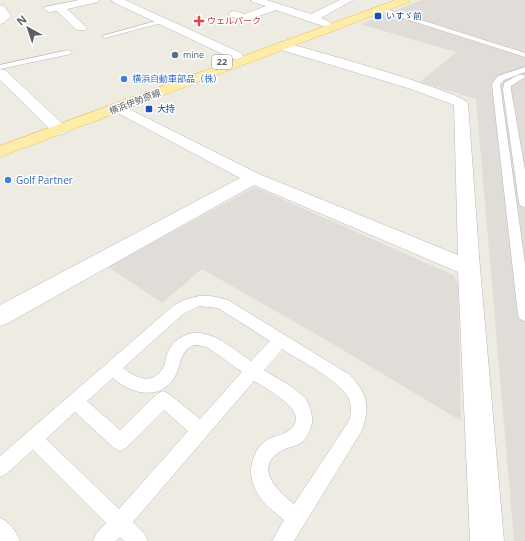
<svg xmlns="http://www.w3.org/2000/svg" width="525" height="541" font-family="'Open Sans','Noto Sans JP',sans-serif">
	<style>
		.industrial { fill: #e0ddd8 }
		.lines { fill: none; stroke-linecap: round; stroke-linejoin: round }
		.service-casing { stroke: #b6b9be; stroke-width: 1 }
		.minor-casing { stroke: #b6b9be; stroke-width: 1 }
		.tertiary-casing { stroke: #b6b9be; stroke-width: 1 }
		.primary-casing { stroke: #f1c15a; stroke-width: 1 }
		.service { fill: #fff; fill-rule: evenodd }
		.minor { fill: #fff; fill-rule: evenodd }
		.tertiary { fill: #fff; fill-rule: evenodd }
		.primary { fill: #feeda8; fill-rule: evenodd }
		.transit-dot { fill: #1a4fb4; stroke: #fff; stroke-width: 1.5 }
		.health-dot { fill: #e0444e; stroke: #fff; stroke-width: 1.5 }
		.service-dot { fill: #5c6f8a; stroke: #fff; stroke-width: 1.5 }
		.shop-dot { fill: #3f7fe0; stroke: #fff; stroke-width: 1.5 }
		.labels { text-anchor: middle; stroke-width: 3; stroke-linejoin: round; paint-order: stroke }
		.far-transit-label { font-size: 9px; fill: #164399; stroke: #fff; text-anchor: start }
		.far-health-label { font-size: 9px; fill: #be3a42; stroke: #fff; text-anchor: start }
		.far-service-label { font-size: 9px; fill: #4e5e75; stroke: #fff; text-anchor: start }
		.shield { fill: #fff; stroke: #8d9092; stroke-width: 1 }
		.shield-label { font-size: 9px; font-weight: bold; fill: #5c6064 }
		.far-shop-label { font-size: 9px; fill: #366cbe; stroke: #fff; text-anchor: start }
		.far-street-label { font-size: 9px; fill: #5c6064; stroke: #fff }
		.shop-label { font-size: 10px; fill: #366cbe; stroke: #fff; text-anchor: start }
	</style>
	<rect width="100%" height="100%" fill="#eeebe3"/>
	<!-- industrial -->
	<path class="industrial" d="M 422,0 L 525,0 L 525,541 L 514,541 L 476,99 L 420,82 L 456,52 L 360,24 Z
		M 255,187 L 453,275 L 458,283 L 461,421 L 328,341 L 202,269 L 162,303 L 108,267 Z"/>
	<g class="lines">
		<!-- service casing -->
		<g class="service-casing">
			<path id="service" d="M 380,7 L 525,53 L 525,57 L 378,10 L 377,9 Z
				M 163,19 L 166,21 L 165,22 L 105,38 L 102,36 Z
				M 68,50 L 72,52 L 71,54 L 0,69 L 0,65 Z
				M 525,67 L 525,72 L 504,80 L 500,84 L 525,264 L 525,321 L 520,319 L 518,315 L 492,84 L 498,76 Z
				M 518,75 L 524,75 L 525,77 L 511,86 L 511,90 L 525,170 L 525,207 L 521,206 L 519,203 L 503,90 L 504,83 Z
				M 199,296 L 211,296 L 228,300 L 350,375 C 367,393 371,408 361,432 L 294,541 L 272,541 L 284,520 C 264,505 243,484 254,457 C 256,451 259,446 264,442 C 272,435 284,436 291,429 C 297,424 297,416 293,410 C 289,402 263,386 254,381 L 133,522 L 145,534 L 148,541 L 124,541 L 120,537 L 116,541 L 93,541 L 96,534 L 106,523 L 33,450 L 6,474 L 0,477 L 0,456 L 173,306 L 184,300 ZM 199,306 L 218,308 L 270,341 L 251,361 C 236,351 220,336 201,333 C 187,331 172,340 167,354 C 166,358 165,364 163,368 C 152,386 136,378 123,368 L 183,314 ZM 197,345 L 207,347 L 242,372 L 200,419 L 169,394 L 163,391 L 157,394 L 120,430 L 87,401 L 113,378 C 130,393 158,402 174,378 C 182,366 179,347 197,345 ZM 282,349 C 299,360 341,381 349,399 C 352,406 351,414 349,421 L 294,504 C 280,493 254,470 278,453 C 290,444 302,449 309,432 C 311,427 313,422 312,417 C 311,410 308,400 302,395 C 291,385 276,378 264,370 ZM 164,410 L 188,431 L 119,509 L 46,439 L 75,412 L 114,448 L 120,451 L 126,448 Z
				M 0,518 C 10,522 16,531 20,541 L 0,541 Z"/>
		</g>
		<!-- minor casing -->
		<g class="minor-casing">
			<path id="minor" d="M 79,0 L 99,0 L 98,2 L 67,9 L 85,26 L 87,28 L 85,30 L 77,30 L 57,11 L 49,12 L 44,9 L 45,7 Z
				M 251,0 L 266,0 L 311,14 L 340,0 L 353,0 L 321,18 L 330,22 L 331,24 L 326,27 L 276,10 L 245,21 L 230,16 L 229,14 L 230,12 L 234,11 L 245,14 L 266,6 L 252,2 Z
				M 0,5 L 4,6 L 11,16 L 4,23 L 0,24 Z
				M 282,42 C 306,48 460,91 468,103 L 480,268 L 504,541 L 470,541 L 458,272 L 254,185 L 8,323 L 0,326 L 0,305 L 240,178 L 114,111 L 112,108 L 114,105 L 119,104 L 259,174 L 458,255 L 454,105 L 411,89 L 278,49 L 276,46 L 278,43 Z
				M 0,69 L 5,70 L 66,127 L 68,130 L 66,133 L 60,135 L 54,133 L 0,80 Z"/>
		</g>
		<!-- tertiary casing -->
		<g class="tertiary-casing">
			<path id="tertiary" d="M 112,0 L 125,0 L 241,53 L 243,56 L 241,59 L 233,59 L 113,2 Z"/>
		</g>
		<!-- primary casing -->
		<g class="primary-casing">
			<path id="primary" d="M 396,0 L 410,0 L 409,2 L 0,157 L 0,146 Z"/>
		</g>
		<!-- service -->
		<use href="#service" class="service"/>
		<!-- minor -->
		<use href="#minor" class="minor"/>
		<!-- tertiary -->
		<use href="#tertiary" class="tertiary"/>
		<!-- primary -->
		<use href="#primary" class="primary"/>
	</g>
	<!-- markers -->
	<g class="transit-dot">
		<rect x="374" y="12" width="8" height="8" rx="2"/>
		<rect x="145" y="105" width="8" height="8" rx="2"/>
	</g>
	<path class="health-dot" d="M197 15h4v4h4v4h-4v4h-4v-4h-4v-4h4z"/>
	<circle class="service-dot" cx="175" cy="55" r="4"/>
	<g class="shop-dot">
		<circle cx="124" cy="79" r="4"/>
		<circle cx="8" cy="180" r="4"/>
	</g>
	<g class="labels">
		<!-- far-transit labels -->
		<g class="far-transit-label">
			<text x="386" y="19">いすゞ前</text>
			<text x="157" y="112">大持</text>
		</g>
		<!-- far-health labels -->
		<g class="far-health-label">
			<text x="207" y="24">ウェルパーク</text>
		</g>
		<!-- far-service labels -->
		<g class="far-service-label">
			<text x="183" y="58">mine</text>
		</g>
		<!-- shield labels -->
		<rect class="shield" x="212" y="55" width="20" height="14" rx="3"/>
		<g class="shield-label">
			<text x="222" y="65">22</text>
		</g>
		<!-- far-shop labels -->
		<g class="far-shop-label">
			<text x="132" y="82">横浜自動車部品（株）</text>
		</g>
		<!-- far-street labels -->
		<g class="far-street-label">
			<text transform="translate(135 102) rotate(-21)" y="3">横浜伊勢原線</text>
		</g>
		<!-- shop labels -->
		<g class="shop-label">
			<text x="16" y="184">Golf Partner</text>
		</g>
	</g>
	<!-- north arrow -->
	<g transform="translate(28 28) rotate(320)" stroke="#ffffff" stroke-width="3" paint-order="stroke">
	<path d="M0-3L7 15L0 10L-7 15Z" fill="#5c6064"/>
	<text y="-6" font-size="11" font-weight="bold" text-anchor="middle" fill="#5c6064">N</text>
	</g>
</svg>
